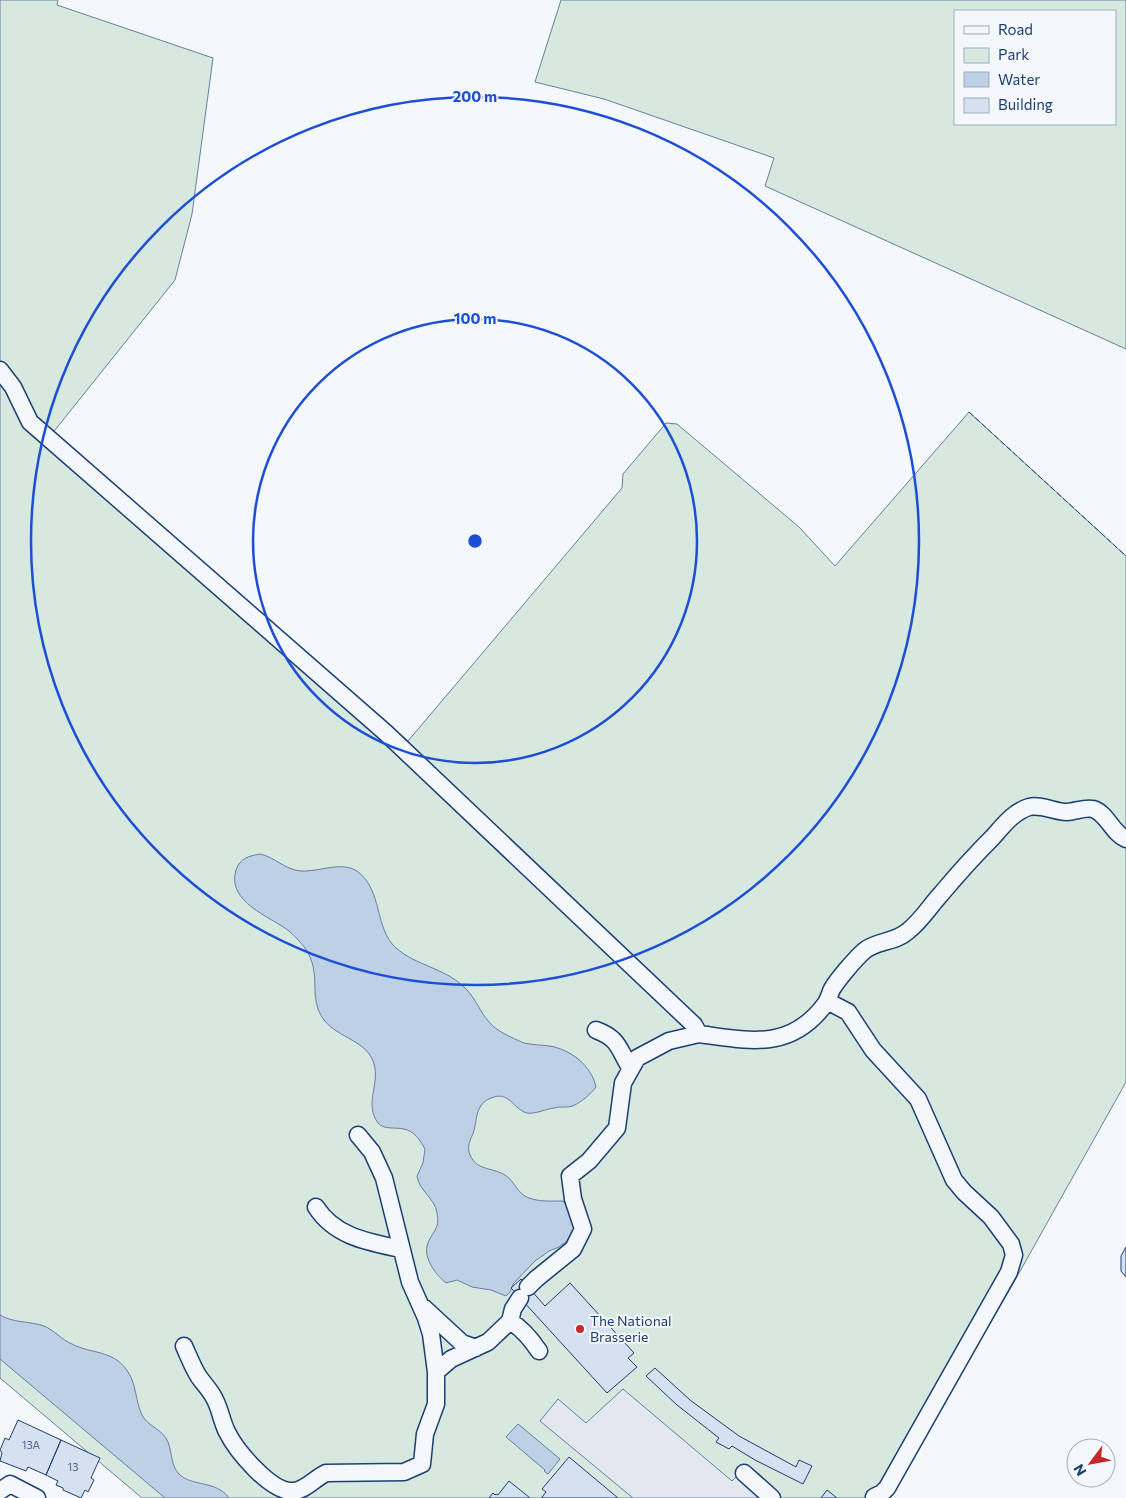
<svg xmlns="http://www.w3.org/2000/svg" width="1126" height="1498" font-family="Commissioner,sans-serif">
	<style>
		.green { fill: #d7e8df; stroke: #687fa3; fill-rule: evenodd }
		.parking { fill: #e3e8f0; stroke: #687fa3 }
		.water { fill: #bed0e5; stroke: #687fa3 }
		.building { fill: #d5e0f0; stroke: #1d3f73 }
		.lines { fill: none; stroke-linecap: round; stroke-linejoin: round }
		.minor-casing { stroke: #1d3f73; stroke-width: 19 }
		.minor { stroke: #f4f7fb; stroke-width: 16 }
		.fence { stroke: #1d3f73; stroke-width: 1; stroke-dasharray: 6 2.5; stroke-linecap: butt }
		.ring { fill: none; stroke: #1d4ed8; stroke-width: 2.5 }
		.poi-dot { fill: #c62828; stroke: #f4f7fb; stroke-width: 2 }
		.labels { text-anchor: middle; stroke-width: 4; stroke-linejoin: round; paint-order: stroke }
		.number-label { font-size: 11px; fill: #4b6792 }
		.poi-label { font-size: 14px; fill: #1d3f73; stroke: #f4f7fb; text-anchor: start }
		.centre { fill: #1d4ed8; stroke: #f4f7fb; stroke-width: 2.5 }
		.ring-label { font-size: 15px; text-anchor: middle; font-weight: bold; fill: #1d4ed8; stroke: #f4f7fb; stroke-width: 4; stroke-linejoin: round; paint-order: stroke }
	</style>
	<rect width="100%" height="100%" fill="#f4f7fb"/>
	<!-- green -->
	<path class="green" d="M 0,0 L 58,0 L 57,5 L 213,58 L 192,214 L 175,280 L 51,435 L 408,741 L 622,488 L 623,474 L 666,423 L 677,424 L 799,527 L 835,566 L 969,412 L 1126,556 L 1126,1082 L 1014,1282 L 889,1498 L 142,1498 L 0,1378 Z
		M 561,0 L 1126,0 L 1126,349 L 765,186 L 774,158 L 604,99 L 535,82 ZM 1115,11 L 1115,124 L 955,124 L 955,11 Z"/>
	<!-- parking -->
	<path class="parking" d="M 623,1389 L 732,1481 L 740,1473 L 767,1498 L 633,1498 L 540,1421 L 558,1399 L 586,1423 Z"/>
	<!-- water -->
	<path class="water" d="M 260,854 C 275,857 285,870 301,871 C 319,872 341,861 357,871 C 383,890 374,928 396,948 C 416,966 446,968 465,988 C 481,1004 481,1021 503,1033 C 510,1037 517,1040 524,1043 C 533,1045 542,1045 550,1046 C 571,1050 591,1065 596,1087 C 591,1094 581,1102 573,1106 C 567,1108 560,1106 554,1108 C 545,1109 532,1116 524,1112 C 512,1106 508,1091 491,1098 C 478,1103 477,1114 475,1126 C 474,1136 465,1144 470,1155 C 477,1171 492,1167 505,1175 C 515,1181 517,1194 529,1198 C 540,1202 552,1201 563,1201 L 573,1215 L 574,1222 L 574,1229 L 571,1235 L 567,1241 L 559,1247 L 549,1251 L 535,1261 L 513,1284 L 510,1292 L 506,1296 L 491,1290 L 472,1287 L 457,1280 L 446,1283 C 436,1275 424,1259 427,1246 C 430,1233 441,1230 437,1213 C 435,1198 419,1191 417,1176 L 423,1163 L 425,1149 C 420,1140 414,1131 404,1129 C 395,1127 384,1130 378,1123 C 364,1104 380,1084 374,1064 C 368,1041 338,1038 324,1020 C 307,997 323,974 305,948 C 300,942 295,936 289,931 C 271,917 226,902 236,870 C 240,858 249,856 260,854 Z
		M 0,1315 C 13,1323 29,1321 44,1326 C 54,1330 62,1340 72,1344 C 91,1354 112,1350 126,1369 C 137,1383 135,1401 142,1415 C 148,1427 163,1429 168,1442 C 172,1452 171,1466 179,1474 C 192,1487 216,1480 229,1498 L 165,1498 L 0,1359 Z
		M 518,1424 L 560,1459 L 548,1474 L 544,1471 L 545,1470 L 506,1437 Z"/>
	<!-- building -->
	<path class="building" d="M 1126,1247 L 1126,1277 L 1121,1271 L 1121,1256 Z
		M 521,1279 L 545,1306 L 570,1283 L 634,1353 L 628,1358 L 637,1367 L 607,1393 L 511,1288 Z
		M 655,1368 L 690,1400 L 739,1436 L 796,1467 L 799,1460 L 812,1466 L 803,1484 L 755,1460 L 732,1446 L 729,1449 L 716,1442 L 719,1438 L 677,1405 L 646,1376 Z
		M 18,1420 L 61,1440 L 46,1475 L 28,1467 L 26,1471 L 0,1461 L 2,1453 L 0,1450 L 5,1438 L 9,1440 Z
		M 61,1440 L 100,1458 L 91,1478 L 94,1480 L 88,1492 L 85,1490 L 81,1498 L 63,1490 L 63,1488 L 56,1485 L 58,1481 L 46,1475 Z
		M 569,1457 L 618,1498 L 544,1498 L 542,1497 L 546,1492 L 542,1489 Z
		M 509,1481 L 530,1498 L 489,1498 L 493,1493 L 495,1495 L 496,1494 L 498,1495 Z
		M 827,1490 L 837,1498 L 821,1498 Z"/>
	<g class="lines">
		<!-- minor casing -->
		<g class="minor-casing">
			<path id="minor" d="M 0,370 L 13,387 L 30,422 L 386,733 L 694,1025 L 699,1034 L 669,1041 L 637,1058 L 623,1083 L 617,1128 L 589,1161 L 570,1176 L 573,1199 L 583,1229 L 573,1249 L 536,1279 L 528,1287
				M 827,1001 L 848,1012 L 873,1050 L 918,1099 L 954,1180 L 964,1192 L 991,1217 L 1011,1244 L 1014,1255 L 1009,1272 L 887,1488 L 882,1493 L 874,1497
				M 596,1030 C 620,1039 618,1049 631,1069
				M 699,1034 C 751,1041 791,1051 826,1003 C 829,998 830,993 832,989 C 838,979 855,959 864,951 C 877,940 895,943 908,931 C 921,921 930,906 941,894 C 957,875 974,856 992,838 C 1003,826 1013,812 1029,807 C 1042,804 1054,812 1067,812 C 1075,812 1084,807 1093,809 C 1107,813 1112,833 1126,839
				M 316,1207 C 335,1237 369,1242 401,1249
				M 520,1298 L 513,1309 L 510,1321 C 523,1329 531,1339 539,1351
				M 423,1307 L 462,1343 L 476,1348
				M 184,1346 C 189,1357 193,1368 199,1377 C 204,1384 209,1389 213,1396 C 220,1407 221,1420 227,1432 C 236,1450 271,1493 293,1491 C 305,1491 315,1478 326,1473 L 404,1472 L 422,1464 L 425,1434 L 436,1404 L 436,1372 L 431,1334 L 426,1318 L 410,1282 L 384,1178 L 372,1152 L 358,1135
				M 436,1372 L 451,1359 L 488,1342 L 510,1321
				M 744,1473 L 772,1498
				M 0,1491 L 10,1484 L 37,1498"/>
		</g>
		<!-- minor -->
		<use href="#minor" class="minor"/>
		<!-- fence -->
		<path class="fence" d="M 969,412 L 1126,556"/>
	</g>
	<!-- distance rings -->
	<g class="ring">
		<circle cx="475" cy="541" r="222"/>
		<circle cx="475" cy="541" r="444"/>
	</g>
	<!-- markers -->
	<circle class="poi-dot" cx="580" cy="1329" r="5"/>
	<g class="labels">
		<!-- number labels -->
		<g class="number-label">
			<text x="31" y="1449">13A</text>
			<text x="73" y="1471">13</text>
		</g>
		<!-- poi labels -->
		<g class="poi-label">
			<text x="590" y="1326">The National<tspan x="590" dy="16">Brasserie</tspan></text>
		</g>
	</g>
	<circle cx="475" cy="541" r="8" class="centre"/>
	<g class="ring-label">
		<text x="475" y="102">200 m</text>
		<text x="475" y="324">100 m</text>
	</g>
	<!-- legend -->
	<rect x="954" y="10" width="162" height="115" fill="#f4f7fb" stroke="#9eadc5"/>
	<rect x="964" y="26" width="25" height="8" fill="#f4f7fb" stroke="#9eadc5"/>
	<text x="998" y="35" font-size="15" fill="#1d3f73">Road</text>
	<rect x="964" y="48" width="25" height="15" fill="#d7e8df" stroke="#9eadc5"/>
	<text x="998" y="60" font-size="15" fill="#1d3f73">Park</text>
	<rect x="964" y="72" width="25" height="15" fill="#bed0e5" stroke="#9eadc5"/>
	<text x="998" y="85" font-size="15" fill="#1d3f73">Water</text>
	<rect x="964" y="98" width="25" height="15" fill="#d5e0f0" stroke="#9eadc5"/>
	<text x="998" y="110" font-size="15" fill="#1d3f73">Building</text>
	<!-- north arrow -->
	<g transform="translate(1091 1463) rotate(238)"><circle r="24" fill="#f4f7fb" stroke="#9eadc5"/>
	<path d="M0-4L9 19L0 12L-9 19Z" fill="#c62828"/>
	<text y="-8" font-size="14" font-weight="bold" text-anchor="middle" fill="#1d3f73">N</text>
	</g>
</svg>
